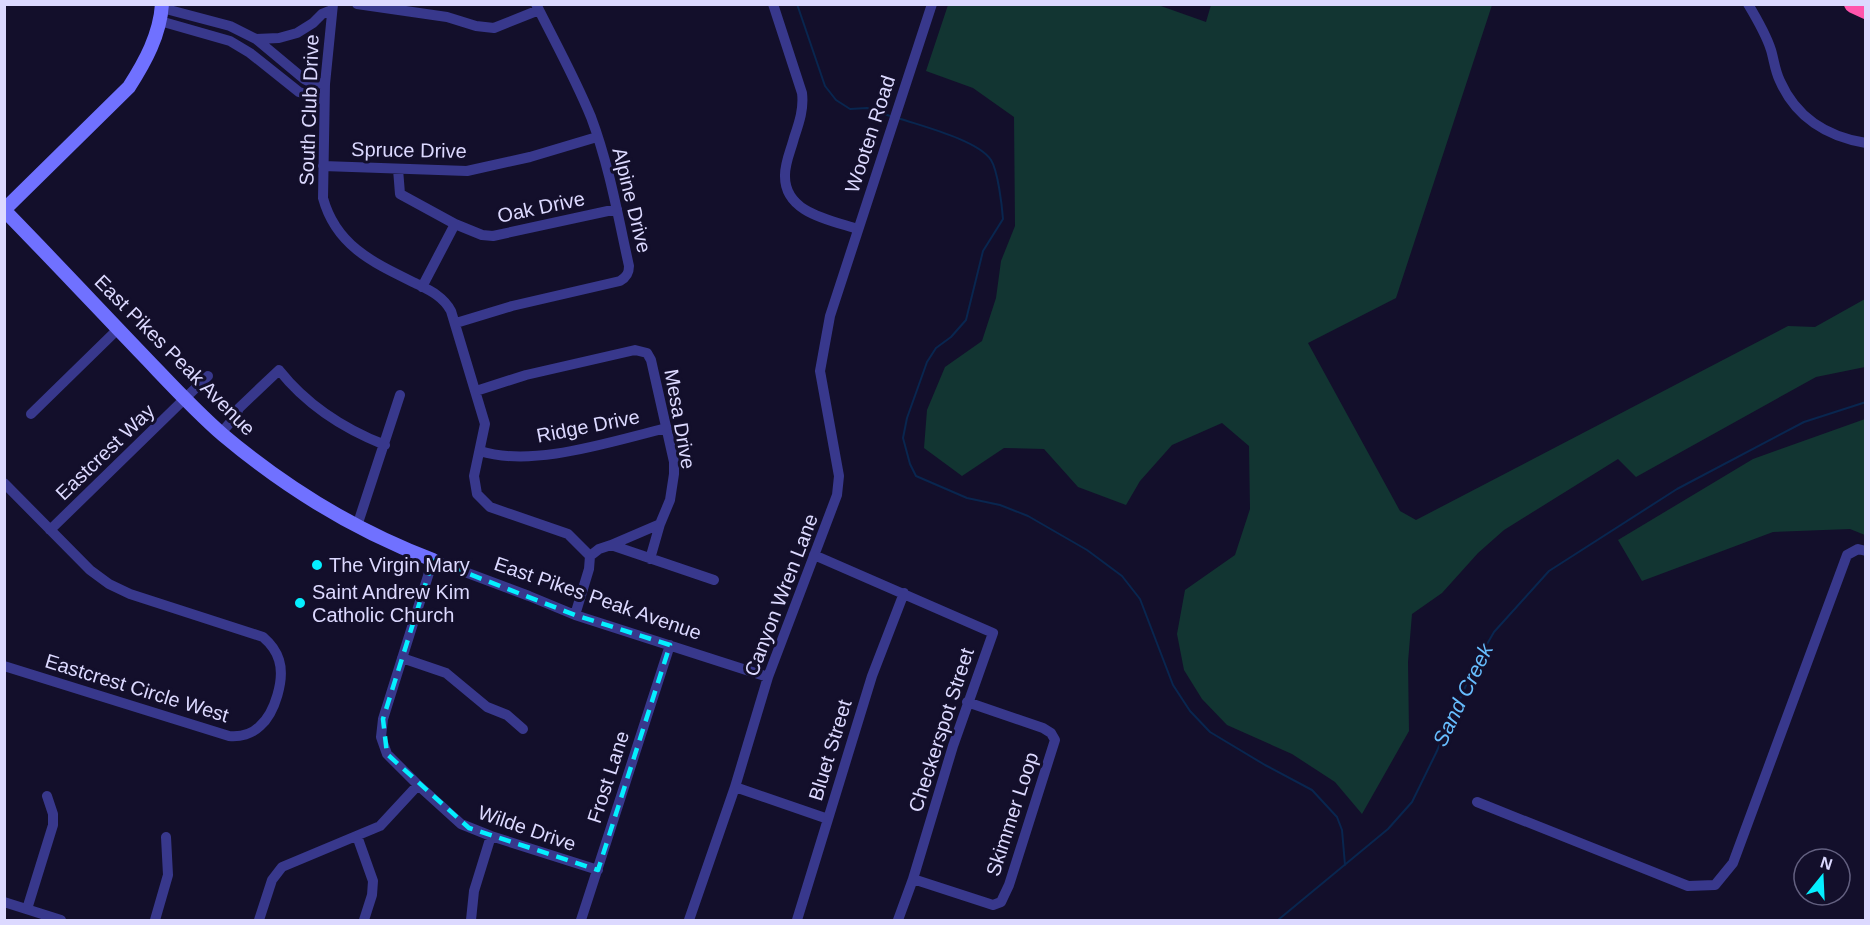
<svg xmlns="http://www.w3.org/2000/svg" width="1870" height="925" font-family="Arial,sans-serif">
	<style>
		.green { fill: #123532 }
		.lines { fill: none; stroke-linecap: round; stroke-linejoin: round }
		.stream { stroke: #09264f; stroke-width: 2 }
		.street { stroke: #38388c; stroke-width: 10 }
		.secondary { stroke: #7071ff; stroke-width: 14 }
		.highway { stroke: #ff54ac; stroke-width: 18 }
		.marked { fill: none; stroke: #05efff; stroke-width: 4.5; stroke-dasharray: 12 8; stroke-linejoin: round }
		.poi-dot { fill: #05efff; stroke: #130f2b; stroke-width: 2 }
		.labels { text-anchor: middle; stroke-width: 6; stroke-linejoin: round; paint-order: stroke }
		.street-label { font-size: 20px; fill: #dcd9ff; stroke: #130f2b }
		.poi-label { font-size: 20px; fill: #dcd9ff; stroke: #130f2b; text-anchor: start }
		.water-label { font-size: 21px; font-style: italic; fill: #67beff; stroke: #130f2b }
	</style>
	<rect width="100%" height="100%" fill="#130f2b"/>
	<!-- green -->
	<path class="green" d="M 948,5 L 1158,5 L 1206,22 L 1211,5 L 1492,5 L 1396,298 L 1308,343 L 1400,511 L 1416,520 L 1788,326 L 1815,327 L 1865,299 L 1865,367 L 1816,377 L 1636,477 L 1618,459 L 1504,530 L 1478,553 L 1442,593 L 1412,614 L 1408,662 L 1409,731 L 1362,814 L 1335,782 L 1292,754 L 1227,725 L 1202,699 L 1184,670 L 1177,634 L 1185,590 L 1235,555 L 1250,509 L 1249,446 L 1222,423 L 1172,445 L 1140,481 L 1126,505 L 1078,487 L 1044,449 L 1004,448 L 962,476 L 924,448 L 927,410 L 945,367 L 982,341 L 996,298 L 1001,261 L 1015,226 L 1014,117 L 973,88 L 926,71 Z
		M 1865,419 L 1865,535 L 1850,529 L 1773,532 L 1642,581 L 1618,540 L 1753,459 Z"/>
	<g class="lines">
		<!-- stream -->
		<path class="stream" d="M 797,4 L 825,86 L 836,100 L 850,109 L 867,108 L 890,116
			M 898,118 C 921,126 978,140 991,160 C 998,171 1002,206 1003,219 L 983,251 L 966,320 L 951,337 L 936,348 L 927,362 L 907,418 L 903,438 L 910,464 L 916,476 L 967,498 L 1000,505 L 1028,516 L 1087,550 L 1122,576 L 1140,599 L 1173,685 L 1190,711 L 1210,732 L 1265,765 L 1312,790 L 1337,817 L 1342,830 L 1345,865
			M 1278,920 L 1388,829 L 1412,802 L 1436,753 L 1475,665 L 1494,632 L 1549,571 L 1677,489 L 1804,422 L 1866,402"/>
		<!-- street -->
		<path class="street" d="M 333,4 L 325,84 L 323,198 C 336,246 374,263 415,283 C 429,290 443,296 451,311 L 485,424 L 474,476 L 477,494 L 490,507 L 568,534 L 590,556 L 599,549 L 611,545 L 714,580
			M 357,4 L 447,17 L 476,26 L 494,28 L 539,10
			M 773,4 L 802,93 C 804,109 799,123 794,138 C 791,150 785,162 785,175 C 784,213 830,220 858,229
			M 1748,4 C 1757,19 1766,34 1771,50 C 1774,60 1775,71 1780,81 C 1796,117 1827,137 1866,143
			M 162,8 L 230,26 L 256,39 L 279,38 L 297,33 L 313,23 L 322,14 L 332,10
			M 160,21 L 230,41 L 250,53 L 299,92 L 324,100
			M 256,39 L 304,79 L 312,83 L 325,84
			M 323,166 L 467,171 L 530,157 L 597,137
			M 398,169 L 400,194 L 455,224 L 482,235 L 493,236 L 617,209
			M 422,287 L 455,224
			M 456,323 L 512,306 L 620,281 C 627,277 629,273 629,266 C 618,216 609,165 591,117 C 575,78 555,42 536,4
			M 476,391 L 526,375 L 635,350 L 647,353 L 651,360 L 674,462 L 674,474 L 670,500 L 660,524 L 650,559
			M 31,414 L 118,329
			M 221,433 L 235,417 L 239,408 L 279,370 C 306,404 344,429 385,445
			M 480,451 C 534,468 612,441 667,428
			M 4,483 L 90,570 L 109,584 L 130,594 L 263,637 C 270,643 276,650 279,660 C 285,679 275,713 260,726 C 252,734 240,737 229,736 L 4,666
			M 357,526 L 400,395
			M 50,530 L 208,376
			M 611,545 L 660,524
			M 814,555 L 993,633 L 953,746 L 913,879 L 898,920
			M 575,615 L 589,569 L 590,556
			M 402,658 L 446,673 L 487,707 L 507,715 L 523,729
			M 735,787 L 828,819
			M 1477,802 L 1688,886 L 1715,885 L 1733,863 L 1847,555 L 1858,549 L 1866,551
			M 357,836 L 373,881 L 372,895 L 364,920
			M 598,870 L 491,836 L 461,824 L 418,785 L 387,754 L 381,737 L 383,719 L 433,560 L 529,596 L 575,615 L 768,677
			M 913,879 L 993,905 L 1001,902 L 1009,885 L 1055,740 L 1051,733 L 1043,728 L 967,702
			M 4,902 L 61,920
			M 27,909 L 53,825 L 53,814 L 47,796
			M 155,920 L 168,875 L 166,837
			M 259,920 L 272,880 L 282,867 L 380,826 L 418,785
			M 471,920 L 474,891 L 491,836
			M 581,920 L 670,645
			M 689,920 L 735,787 L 768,677 L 837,495 L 839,476 L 820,371 L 830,316 L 932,4
			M 797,920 L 872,676 L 904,593"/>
		<!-- secondary -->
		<path class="secondary" d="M 4,210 C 50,257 94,304 139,351 C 167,380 193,409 223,435 C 286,488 356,531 433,560
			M 4,210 L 129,87 C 145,62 160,35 162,4"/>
		<!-- highway -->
		<path class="highway" d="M 1853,4 L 1866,10"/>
	</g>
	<!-- marked area -->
	<path class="marked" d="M 433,560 L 575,615 L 670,645 L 598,870 L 469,828 L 387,754 L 383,719 Z"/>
	<!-- markers -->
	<g class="poi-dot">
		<circle cx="317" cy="565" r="6"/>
		<circle cx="300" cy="603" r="6"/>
	</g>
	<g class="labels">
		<!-- street labels -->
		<g class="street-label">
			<text transform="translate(309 110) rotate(-88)" y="7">South Club Drive</text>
			<text transform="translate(870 134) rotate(-72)" y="7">Wooten Road</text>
			<text transform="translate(409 150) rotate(1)" y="7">Spruce Drive</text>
			<text transform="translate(632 200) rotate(76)" y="7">Alpine Drive</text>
			<text transform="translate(541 207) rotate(-12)" y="7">Oak Drive</text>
			<text transform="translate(175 355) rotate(45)" y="7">East Pikes Peak Avenue</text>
			<text transform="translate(680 419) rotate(80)" y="7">Mesa Drive</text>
			<text transform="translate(588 426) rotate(-11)" y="7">Ridge Drive</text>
			<text transform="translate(105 452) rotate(-44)" y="7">Eastcrest Way</text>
			<text transform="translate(781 595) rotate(-69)" y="7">Canyon Wren Lane</text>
			<text transform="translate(598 598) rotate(19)" y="7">East Pikes Peak Avenue</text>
			<text transform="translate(137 688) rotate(17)" y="7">Eastcrest Circle West</text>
			<text transform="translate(941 730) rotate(-72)" y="7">Checkerspot Street</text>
			<text transform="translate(830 750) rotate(-73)" y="7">Bluet Street</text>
			<text transform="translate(608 777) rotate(-72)" y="7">Frost Lane</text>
			<text transform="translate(1012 814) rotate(-72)" y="7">Skimmer Loop</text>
			<text transform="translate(527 828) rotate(19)" y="7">Wilde Drive</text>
		</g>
		<!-- poi labels -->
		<g class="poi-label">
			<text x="329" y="572">The Virgin Mary</text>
			<text x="312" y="599">Saint Andrew Kim<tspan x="312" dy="23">Catholic Church</tspan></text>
		</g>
		<!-- water labels -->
		<g class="water-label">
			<text transform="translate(1463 695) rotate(-64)" y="7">Sand Creek</text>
		</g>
	</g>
	<!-- border -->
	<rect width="1870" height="925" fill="none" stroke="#dcd9ff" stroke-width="12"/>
	<!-- north arrow -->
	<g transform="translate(1822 877) rotate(18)"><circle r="28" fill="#130f2b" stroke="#636080" stroke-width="1.5"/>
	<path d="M0-4.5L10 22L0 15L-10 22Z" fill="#05efff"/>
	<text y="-9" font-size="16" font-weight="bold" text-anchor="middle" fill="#dcd9ff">N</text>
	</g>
</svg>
